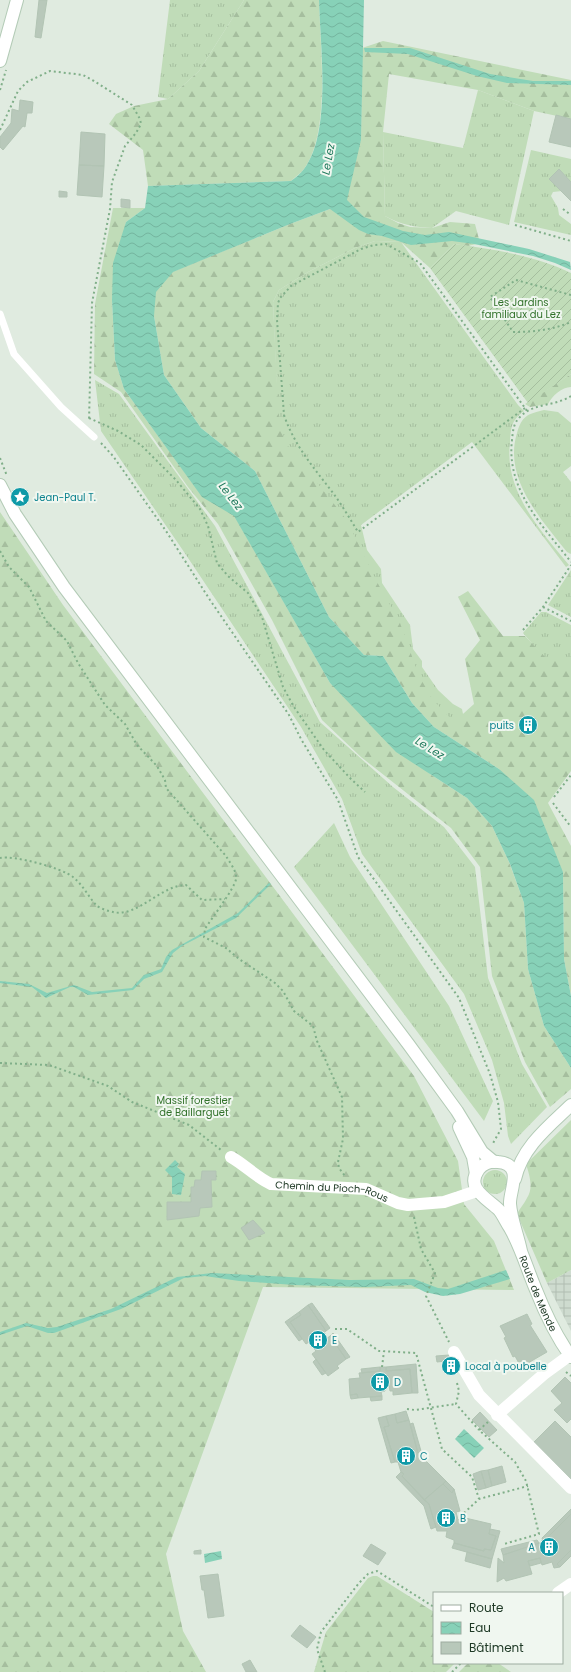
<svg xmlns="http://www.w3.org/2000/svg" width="571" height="1672" font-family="Poppins,sans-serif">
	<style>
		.industrial { fill: url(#industrial-grid) }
		.grass { fill: url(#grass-tufts) }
		.forest { fill: url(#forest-firs) }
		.garden { fill: url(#garden-furrows) }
		.water { fill: url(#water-waves) }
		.building { fill: #b8c8ba; stroke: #b2c4b4 }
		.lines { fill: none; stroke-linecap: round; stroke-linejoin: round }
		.secondary-casing { stroke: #b3cbb6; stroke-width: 14 }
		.path { stroke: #80af89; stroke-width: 2; stroke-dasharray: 2 3; stroke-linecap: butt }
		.lane { stroke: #fff; stroke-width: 7 }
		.street { stroke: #fff; stroke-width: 12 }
		.secondary { stroke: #fff; stroke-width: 12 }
		.labels { text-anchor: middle; stroke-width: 4; stroke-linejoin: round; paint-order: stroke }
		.park-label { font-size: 10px; fill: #32722b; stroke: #f0f7f0 }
		.culture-label { font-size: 10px; fill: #0d838f; stroke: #f0f7f0; text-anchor: start }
		.street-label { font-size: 10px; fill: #203b27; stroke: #f0f7f0 }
		.water-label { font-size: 11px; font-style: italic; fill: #1b7759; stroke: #f0f7f0 }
	</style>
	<defs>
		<pattern id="industrial-grid" width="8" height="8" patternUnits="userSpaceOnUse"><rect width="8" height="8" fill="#cedbcf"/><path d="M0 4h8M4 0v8" fill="none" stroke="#b1bdb2"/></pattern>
		<pattern id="grass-tufts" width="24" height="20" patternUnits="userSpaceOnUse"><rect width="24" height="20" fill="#c0dcb8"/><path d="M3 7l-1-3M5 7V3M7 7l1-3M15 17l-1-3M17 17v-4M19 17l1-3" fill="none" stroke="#a5be9e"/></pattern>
		<pattern id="forest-firs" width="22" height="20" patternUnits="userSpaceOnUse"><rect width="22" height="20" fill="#c0dcb8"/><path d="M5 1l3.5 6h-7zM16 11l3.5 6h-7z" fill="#a5be9e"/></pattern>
		<pattern id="garden-furrows" width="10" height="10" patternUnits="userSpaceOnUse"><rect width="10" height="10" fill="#c0dcb8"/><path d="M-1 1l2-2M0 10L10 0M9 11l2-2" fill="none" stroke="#a5be9e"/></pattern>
		<pattern id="water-waves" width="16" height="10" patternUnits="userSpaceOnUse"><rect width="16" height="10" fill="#87d1b8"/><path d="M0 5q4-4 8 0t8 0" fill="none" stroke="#74b49e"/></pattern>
	</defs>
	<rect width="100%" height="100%" fill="#e0ebe0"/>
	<!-- industrial -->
	<path class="industrial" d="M 571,1270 L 571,1331 L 547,1283 Z"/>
	<!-- grass -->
	<path class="grass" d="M 170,0 L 244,0 L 199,71 L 168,99 L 158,97 Z
		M 478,90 L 534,111 L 509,225 L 456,211 L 432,228 C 415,227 401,225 385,216 L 383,132 L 463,148 Z
		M 531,150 L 571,159 L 571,190 L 553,192 L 551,196 L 558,208 L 559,215 L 571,224 L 571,235 L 514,222 Z
		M 375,241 L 401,242 L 518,405 L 524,411 C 511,421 511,427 510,443 C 504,491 540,530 569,565 L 566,567 L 472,442 L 361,525 L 367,550 L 381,569 L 382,583 L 410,625 L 413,649 L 422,661 L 422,667 L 438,690 L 453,704 L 462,709 L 464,719 L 455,728 L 437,721 L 222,407 L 277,394 L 273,302 L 279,290 L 308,272 L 355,248 Z
		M 95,380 L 119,394 L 215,526 L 320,722 L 393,787 L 444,827 L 475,867 L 488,978 L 522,1064 L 547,1107 L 511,1144 L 508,1136 L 504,1103 L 492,1060 L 464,994 L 362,854 L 342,799 L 301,727 L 182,549 L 101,431 Z
		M 544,410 L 558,412 L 571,423 L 571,466 L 563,472 L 571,482 L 571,554 L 567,552 C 541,519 503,479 517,433 C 522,416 527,414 544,410 Z
		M 571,570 L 571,617 L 548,605 Z
		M 541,612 L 546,612 L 571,625 L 571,664 L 547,661 L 523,633 Z
		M 334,823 L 350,857 L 449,1006 L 493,1101 L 484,1121 L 294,867 Z
		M483 1182a12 12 0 1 1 24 0a12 12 0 1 1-24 0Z"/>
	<!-- forest -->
	<path class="forest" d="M 244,0 L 319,0 C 320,44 331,133 304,169 C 301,173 295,177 291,181 L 148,186 L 143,150 L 109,124 L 116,114 L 134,106 L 168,99 L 199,71 Z
		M 383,41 L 571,80 L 571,119 L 534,111 L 478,90 L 389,74 L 383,132 L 385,216 L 398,223 L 410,227 L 432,228 L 450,222 L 475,224 L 480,243 L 468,246 L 454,244 L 430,268 L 401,242 L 375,241 L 355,248 L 308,272 L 279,290 L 273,302 L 279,425 L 288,446 L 346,519 L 377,582 L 400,623 L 419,676 L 433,700 L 454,722 L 474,704 L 465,659 L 480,640 L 458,597 L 468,591 L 503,636 L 525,636 L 546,658 L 571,663 L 571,771 L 548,803 L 571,846 L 571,996 L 564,959 L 563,872 L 499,769 L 434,727 L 412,703 L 383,656 L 364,655 L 329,617 L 255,471 L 201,428 L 164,375 L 154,316 L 154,293 L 172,272 L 290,224 L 330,209 L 361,140 L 362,48 Z
		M 113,208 L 145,208 L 126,222 L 112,300 L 115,360 L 124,389 L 202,496 L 234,515 L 330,683 L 430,774 L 467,798 L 492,826 L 509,862 L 524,903 L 528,969 L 544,1026 L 571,1068 L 571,1089 L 550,1107 L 525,1062 L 492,976 L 480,867 L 451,828 L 361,757 L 322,720 L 272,620 L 218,524 L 188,487 L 121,392 L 94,374 L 95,304 Z
		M 571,374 L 571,387 C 562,387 552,396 548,404 L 530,407 L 525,404 Z
		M 0,512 L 63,605 L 414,1076 L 458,1161 L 464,1204 L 494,1241 L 514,1290 L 263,1287 L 166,1554 L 183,1631 L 206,1672 L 0,1672 Z
		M 571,1120 L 571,1270 L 547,1283 L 517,1214 C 520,1208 524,1204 527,1198 C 534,1188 529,1174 526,1164 Z
		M 373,1576 L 377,1576 L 434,1612 L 434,1663 L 455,1663 L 446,1672 L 314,1672 L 326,1632 L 368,1578 Z
		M 468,1663 L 498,1663 L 511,1672 L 459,1672 Z"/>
	<!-- garden -->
	<path class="garden" d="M 454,244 C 493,249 536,256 571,273 L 571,374 L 528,403 L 430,268 Z"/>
	<!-- water -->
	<path class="water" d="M 319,0 L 364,0 L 361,140 L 347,200 L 364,217 L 403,231 L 425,235 L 449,232 L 529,249 L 570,262 L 571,270 L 555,263 L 533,256 L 474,244 L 452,241 L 411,245 L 382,236 L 368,234 L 359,230 L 330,209 L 290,224 L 173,272 L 156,292 L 154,316 L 164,375 L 201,428 L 255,471 L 329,617 L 364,655 L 383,656 L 412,703 L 434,727 L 499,769 L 534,800 L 563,872 L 564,959 L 571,996 L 571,1068 L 544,1026 L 528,969 L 524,903 L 510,864 L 492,826 L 467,798 L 396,752 L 330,683 L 234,516 L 202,497 L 124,389 L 115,360 L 112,300 L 113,263 L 126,222 L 145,208 L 148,186 L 291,181 C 295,178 301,173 304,169 C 332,132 320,45 319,0 Z
		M 364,48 L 410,48 L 490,74 L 533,81 L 571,81 L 571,85 L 507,83 L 477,76 L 408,54 L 365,52 Z
		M 269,883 L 271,884 L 236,918 L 182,946 L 173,953 L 162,972 L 144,979 L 133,990 L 88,995 L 74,987 L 70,987 L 46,998 L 32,987 L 0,983 L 0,981 L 29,984 L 47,993 L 74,985 L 92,992 L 132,988 L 144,975 L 161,969 L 166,957 L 172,950 L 238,913 Z
		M 175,1160 L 179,1164 L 177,1167 L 185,1174 L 181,1195 L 172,1194 L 172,1177 L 165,1170 Z
		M 506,1270 L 510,1279 L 460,1294 L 443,1296 L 425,1292 L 411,1285 L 365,1287 L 294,1285 L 239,1281 L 205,1276 L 184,1278 L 121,1309 L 54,1333 L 48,1333 L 27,1326 L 0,1335 L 0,1332 L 26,1323 L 48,1328 L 57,1327 L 111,1309 L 177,1277 L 212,1273 L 350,1280 L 414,1279 L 438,1288 L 448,1289 Z
		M 464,1429 L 484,1448 L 474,1458 L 455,1439 Z
		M 221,1551 L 222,1559 L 205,1563 L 204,1554 Z"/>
	<!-- building -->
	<path class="building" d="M 39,0 L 47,0 L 41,38 L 35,37 Z
		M 20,100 L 33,102 L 32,113 L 27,113 L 25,127 L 23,126 L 3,150 L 0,147 L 0,137 L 11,123 L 12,109 L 19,111 Z
		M 556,115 L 571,119 L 571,147 L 549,142 Z
		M 81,132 L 105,134 L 104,166 L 79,165 Z
		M 79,165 L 104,166 L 102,197 L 77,195 Z
		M 559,169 L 571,182 L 571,201 L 549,179 Z
		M 59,191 L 67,192 L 67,197 L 59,197 Z
		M 121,199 L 130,200 L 130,208 L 121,207 Z
		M 527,718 L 535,723 L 528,735 L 521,730 Z
		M 202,1171 L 216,1171 L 216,1180 L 211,1180 L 212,1207 L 200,1208 L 199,1216 L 167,1220 L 167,1202 L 191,1202 L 191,1187 L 194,1187 L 195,1180 L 201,1180 Z
		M 253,1220 L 265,1233 L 249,1240 L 241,1228 Z
		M 312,1303 L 330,1328 L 326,1331 L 308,1305 Z
		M 308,1305 L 326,1331 L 322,1334 L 326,1339 L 330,1336 L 346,1359 L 337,1366 L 339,1368 L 328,1376 L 312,1354 L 316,1351 L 314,1349 L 319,1345 L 317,1342 L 311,1345 L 309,1342 L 306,1344 L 290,1322 L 301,1315 L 299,1312 Z
		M 299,1312 L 301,1315 L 290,1322 L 302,1339 L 299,1341 L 285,1322 Z
		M 527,1314 L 532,1324 L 530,1325 L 547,1352 L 521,1367 L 515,1356 L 513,1357 L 504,1338 L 506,1337 L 500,1326 Z
		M 333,1333 L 350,1357 L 346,1359 L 330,1336 Z
		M 449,1355 L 457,1370 L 447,1370 L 446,1361 L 437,1362 L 436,1356 Z
		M 316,1359 L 326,1373 L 322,1375 L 313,1362 Z
		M 416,1364 L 418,1393 L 412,1393 L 410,1369 L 386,1371 L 386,1367 Z
		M 380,1367 L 386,1367 L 386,1371 L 410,1369 L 412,1393 L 393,1395 L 393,1391 L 390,1391 L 389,1385 L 384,1385 L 385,1391 L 381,1392 L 382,1396 L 358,1398 L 357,1394 L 350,1395 L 349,1379 L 360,1378 L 359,1373 L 380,1371 Z
		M 380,1367 L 380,1371 L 362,1373 L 361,1369 Z
		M 565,1377 L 571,1383 L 571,1419 L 567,1423 L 554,1410 L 562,1403 L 551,1391 Z
		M 357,1394 L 358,1398 L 351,1399 L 350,1395 Z
		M 382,1396 L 382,1400 L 371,1401 L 370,1397 Z
		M 406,1411 L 409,1420 L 397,1423 L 395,1414 Z
		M 480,1412 L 497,1430 L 489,1437 L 472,1420 Z
		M 395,1414 L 397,1423 L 409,1420 L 420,1461 L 424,1459 L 446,1481 L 424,1500 L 402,1476 L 404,1474 L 401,1472 L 398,1462 L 395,1462 L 384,1427 L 389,1426 L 386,1416 Z
		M 386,1416 L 389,1426 L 384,1427 L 395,1462 L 391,1463 L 378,1418 Z
		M 555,1421 L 571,1437 L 571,1479 L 534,1442 Z
		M 413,1423 L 421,1451 L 418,1453 L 410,1424 Z
		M 502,1466 L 506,1482 L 492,1486 L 488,1470 Z
		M 488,1470 L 492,1486 L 486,1488 L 481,1471 Z
		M 481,1471 L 486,1488 L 478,1490 L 473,1474 Z
		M 401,1472 L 404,1474 L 402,1476 L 429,1504 L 436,1527 L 431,1529 L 424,1506 L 396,1477 Z
		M 446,1481 L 454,1489 L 452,1493 L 443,1484 Z
		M 443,1484 L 452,1493 L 454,1489 L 460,1511 L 456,1512 L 458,1520 L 461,1517 L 491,1524 L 489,1534 L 496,1536 L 491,1550 L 484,1549 L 484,1551 L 454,1543 L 454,1540 L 446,1537 L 447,1531 L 437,1531 L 429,1504 L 424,1500 Z
		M 571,1509 L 571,1514 L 543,1542 L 542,1538 Z
		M 571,1514 L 571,1550 L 557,1564 L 560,1567 L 554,1568 L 552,1562 L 542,1565 L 540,1558 L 528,1561 L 532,1574 L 506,1581 L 504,1578 L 497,1582 L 498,1558 L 504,1563 L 503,1555 L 543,1542 Z
		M 490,1529 L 500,1531 L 492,1559 L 452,1548 L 454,1543 L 484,1551 L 484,1549 L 491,1550 L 496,1536 L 489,1534 Z
		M 537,1540 L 539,1543 L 503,1555 L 501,1549 Z
		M 371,1544 L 386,1553 L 378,1565 L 363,1556 Z
		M 201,1550 L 201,1554 L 194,1554 L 194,1551 Z
		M 571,1550 L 571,1556 L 560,1567 L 557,1564 Z
		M 467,1552 L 492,1559 L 490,1568 L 465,1561 Z
		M 540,1558 L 541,1563 L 530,1566 L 528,1561 Z
		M 218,1574 L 224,1616 L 208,1618 L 204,1590 L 202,1590 L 200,1576 Z
		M 300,1625 L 316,1637 L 307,1648 L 291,1636 Z
		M 250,1660 L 257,1672 L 246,1672 L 242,1664 Z"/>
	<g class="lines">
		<!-- secondary casing -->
		<g class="secondary-casing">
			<g id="secondary">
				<path d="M 0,61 L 17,0"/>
				<path d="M 0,485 L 15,514 L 64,587 L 409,1045 L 457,1111 L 482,1152 L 494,1162"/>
				<path d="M 459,1127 L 473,1157 L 476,1174"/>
				<path d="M 515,1179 C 522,1147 549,1126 571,1105"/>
				<path id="s2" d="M 521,1251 C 518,1236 511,1219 510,1204 C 509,1191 525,1164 498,1162 C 491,1161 484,1163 479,1169 C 464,1188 488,1199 499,1210 C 503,1215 506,1222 510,1228 C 521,1247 527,1269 536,1290 C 545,1313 556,1336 571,1357"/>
			</g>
		</g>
		<!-- path -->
		<path class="path" d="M 0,90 L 6,70
			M 0,130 L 18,91 L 27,82 L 50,71 L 83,75 L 94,81 L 132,105 L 140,119 L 141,124 L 136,133 L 125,146 L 112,182 L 110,209 L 92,303 L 89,421
			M 563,209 L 571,215
			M 515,225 L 571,241
			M 571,295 L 516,280 L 490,297 L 513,332 C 533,332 552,330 571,322
			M 571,396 C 556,406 534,403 521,416 C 513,423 513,431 512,440 C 506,490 543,526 571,562
			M 525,408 L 358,532 C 350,519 342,505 333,493 C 314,468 294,445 284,415 L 277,320 L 278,303 L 280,298 L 291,286 L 361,249 L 374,245 L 386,244 L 420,263 L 525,408 L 527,411
			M 89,418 L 118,431 L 141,445 L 176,480 L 200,509 L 208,526 L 217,563 L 228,576 L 248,593 L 262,617 L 283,687 L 294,707 L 324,750 L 351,779 L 365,792
			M 101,443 L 113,456 L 166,531 L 210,600 L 289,715 L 301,739 L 338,800 L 358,857 L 459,998 L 490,1074 L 498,1102 L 501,1129 L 492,1145
			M 0,458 L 7,476
			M 0,551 L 9,567 L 29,587 L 46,621 L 67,641 L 78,663 L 105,705 L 125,724 L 137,745 L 157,766 L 165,780 L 166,788 L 226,856 C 230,863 237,871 236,879 C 235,888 211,919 205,929 L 204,937 L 226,948 L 239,959 L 275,983 L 283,991 L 294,1011 L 313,1026 L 317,1041 L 342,1097 L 343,1139 L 338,1162 L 339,1168 L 345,1176
			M 543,607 L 571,621
			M 523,630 L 543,607 L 571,565
			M 554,797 L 571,775
			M 553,803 L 571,827
			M 0,858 C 14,855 62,868 73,877 C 83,885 88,896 96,905 C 100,909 109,911 113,912 C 137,918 161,885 186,885 L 202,900 L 225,899
			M 0,1063 L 49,1065 L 108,1086 L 132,1102 L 189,1125 L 221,1150
			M 414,1217 L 421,1249 L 435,1273 L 426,1296 L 449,1342
			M 335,1329 L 347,1329 L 379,1351 L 416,1353 L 442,1449 L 472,1477 L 479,1499
			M 382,1367 L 384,1351
			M 566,1372 L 571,1376
			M 457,1383 L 459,1391 L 456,1404 L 479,1430
			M 407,1409 L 415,1410 L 456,1404
			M 488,1422 L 479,1430 L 515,1462 L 526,1481 L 539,1534 L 504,1544
			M 464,1513 L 479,1499 L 528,1486
			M 325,1672 L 317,1649 L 321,1632 L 359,1583 L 368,1574 L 377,1571 L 434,1607
			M 452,1672 L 461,1663"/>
		<!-- lane -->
		<path class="lane" d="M 0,314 L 14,354 L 61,407 L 94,437"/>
		<!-- street -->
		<g class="street">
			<path id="s1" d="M 231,1157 C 245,1165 256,1177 271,1184 L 366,1189 L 398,1203 L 408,1205 L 444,1202 L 477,1191"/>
			<path d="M 454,1352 L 479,1395 L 571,1488"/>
			<path d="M 497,1415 L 544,1374 L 570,1355"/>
			<path d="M 558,1593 L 571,1584"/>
		</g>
		<!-- secondary -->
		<use href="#secondary" class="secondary"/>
	</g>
	<!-- icons -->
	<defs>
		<g id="sight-disc" transform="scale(1)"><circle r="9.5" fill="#0f9aa8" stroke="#f0f7f0"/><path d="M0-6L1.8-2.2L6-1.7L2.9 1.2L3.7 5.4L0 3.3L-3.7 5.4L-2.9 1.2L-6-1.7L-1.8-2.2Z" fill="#fff"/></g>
		<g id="building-disc" transform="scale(1)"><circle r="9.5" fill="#0f9aa8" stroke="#f0f7f0"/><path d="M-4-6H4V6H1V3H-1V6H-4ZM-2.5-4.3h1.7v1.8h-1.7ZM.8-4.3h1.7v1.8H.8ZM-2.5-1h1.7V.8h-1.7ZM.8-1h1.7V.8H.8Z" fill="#fff"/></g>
	</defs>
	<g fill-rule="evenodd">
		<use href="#sight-disc" x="20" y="497"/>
		<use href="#building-disc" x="528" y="725"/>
		<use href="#building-disc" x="318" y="1340"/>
		<use href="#building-disc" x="451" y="1366"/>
		<use href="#building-disc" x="380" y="1382"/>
		<use href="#building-disc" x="406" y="1456"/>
		<use href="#building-disc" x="446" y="1518"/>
		<use href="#building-disc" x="549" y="1547"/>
	</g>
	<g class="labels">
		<!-- park labels -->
		<g class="park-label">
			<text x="521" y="306">Les Jardins<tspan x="521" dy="12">familiaux du Lez</tspan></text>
			<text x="194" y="1104">Massif forestier<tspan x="194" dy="12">de Baillarguet</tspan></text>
		</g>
		<!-- culture labels -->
		<g class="culture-label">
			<text x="34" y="501">Jean-Paul T.</text>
			<text x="514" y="729" text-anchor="end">puits</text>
			<text x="332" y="1344">E</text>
			<text x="465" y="1370">Local à poubelle</text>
			<text x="394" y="1386">D</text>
			<text x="420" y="1460">C</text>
			<text x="460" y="1522">B</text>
			<text x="535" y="1551" text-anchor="end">A</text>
		</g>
		<!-- street labels -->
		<g class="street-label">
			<text dy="4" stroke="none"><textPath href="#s1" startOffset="110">Chemin du Pioch-Rous</textPath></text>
			<text dy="4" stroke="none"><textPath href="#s2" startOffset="266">Route de Mende</textPath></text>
		</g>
		<!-- water labels -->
		<g class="water-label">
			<text transform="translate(328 159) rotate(-80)" y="4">Le Lez</text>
			<text transform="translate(231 496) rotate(52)" y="4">Le Lez</text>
			<text transform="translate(430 748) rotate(32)" y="4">Le Lez</text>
		</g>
	</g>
	<!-- legend -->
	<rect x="433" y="1592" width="130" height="72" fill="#f0f7f0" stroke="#9daca0"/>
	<rect x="441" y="1605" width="20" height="6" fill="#ffffff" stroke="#9daca0"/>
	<text x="469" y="1612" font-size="12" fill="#203b27">Route</text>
	<rect x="441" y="1622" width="20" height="12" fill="url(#water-waves)" stroke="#9daca0"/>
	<text x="469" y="1632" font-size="12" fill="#203b27">Eau</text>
	<rect x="441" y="1642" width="20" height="12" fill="#b8c8ba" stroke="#9daca0"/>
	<text x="469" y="1652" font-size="12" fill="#203b27">Bâtiment</text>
</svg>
